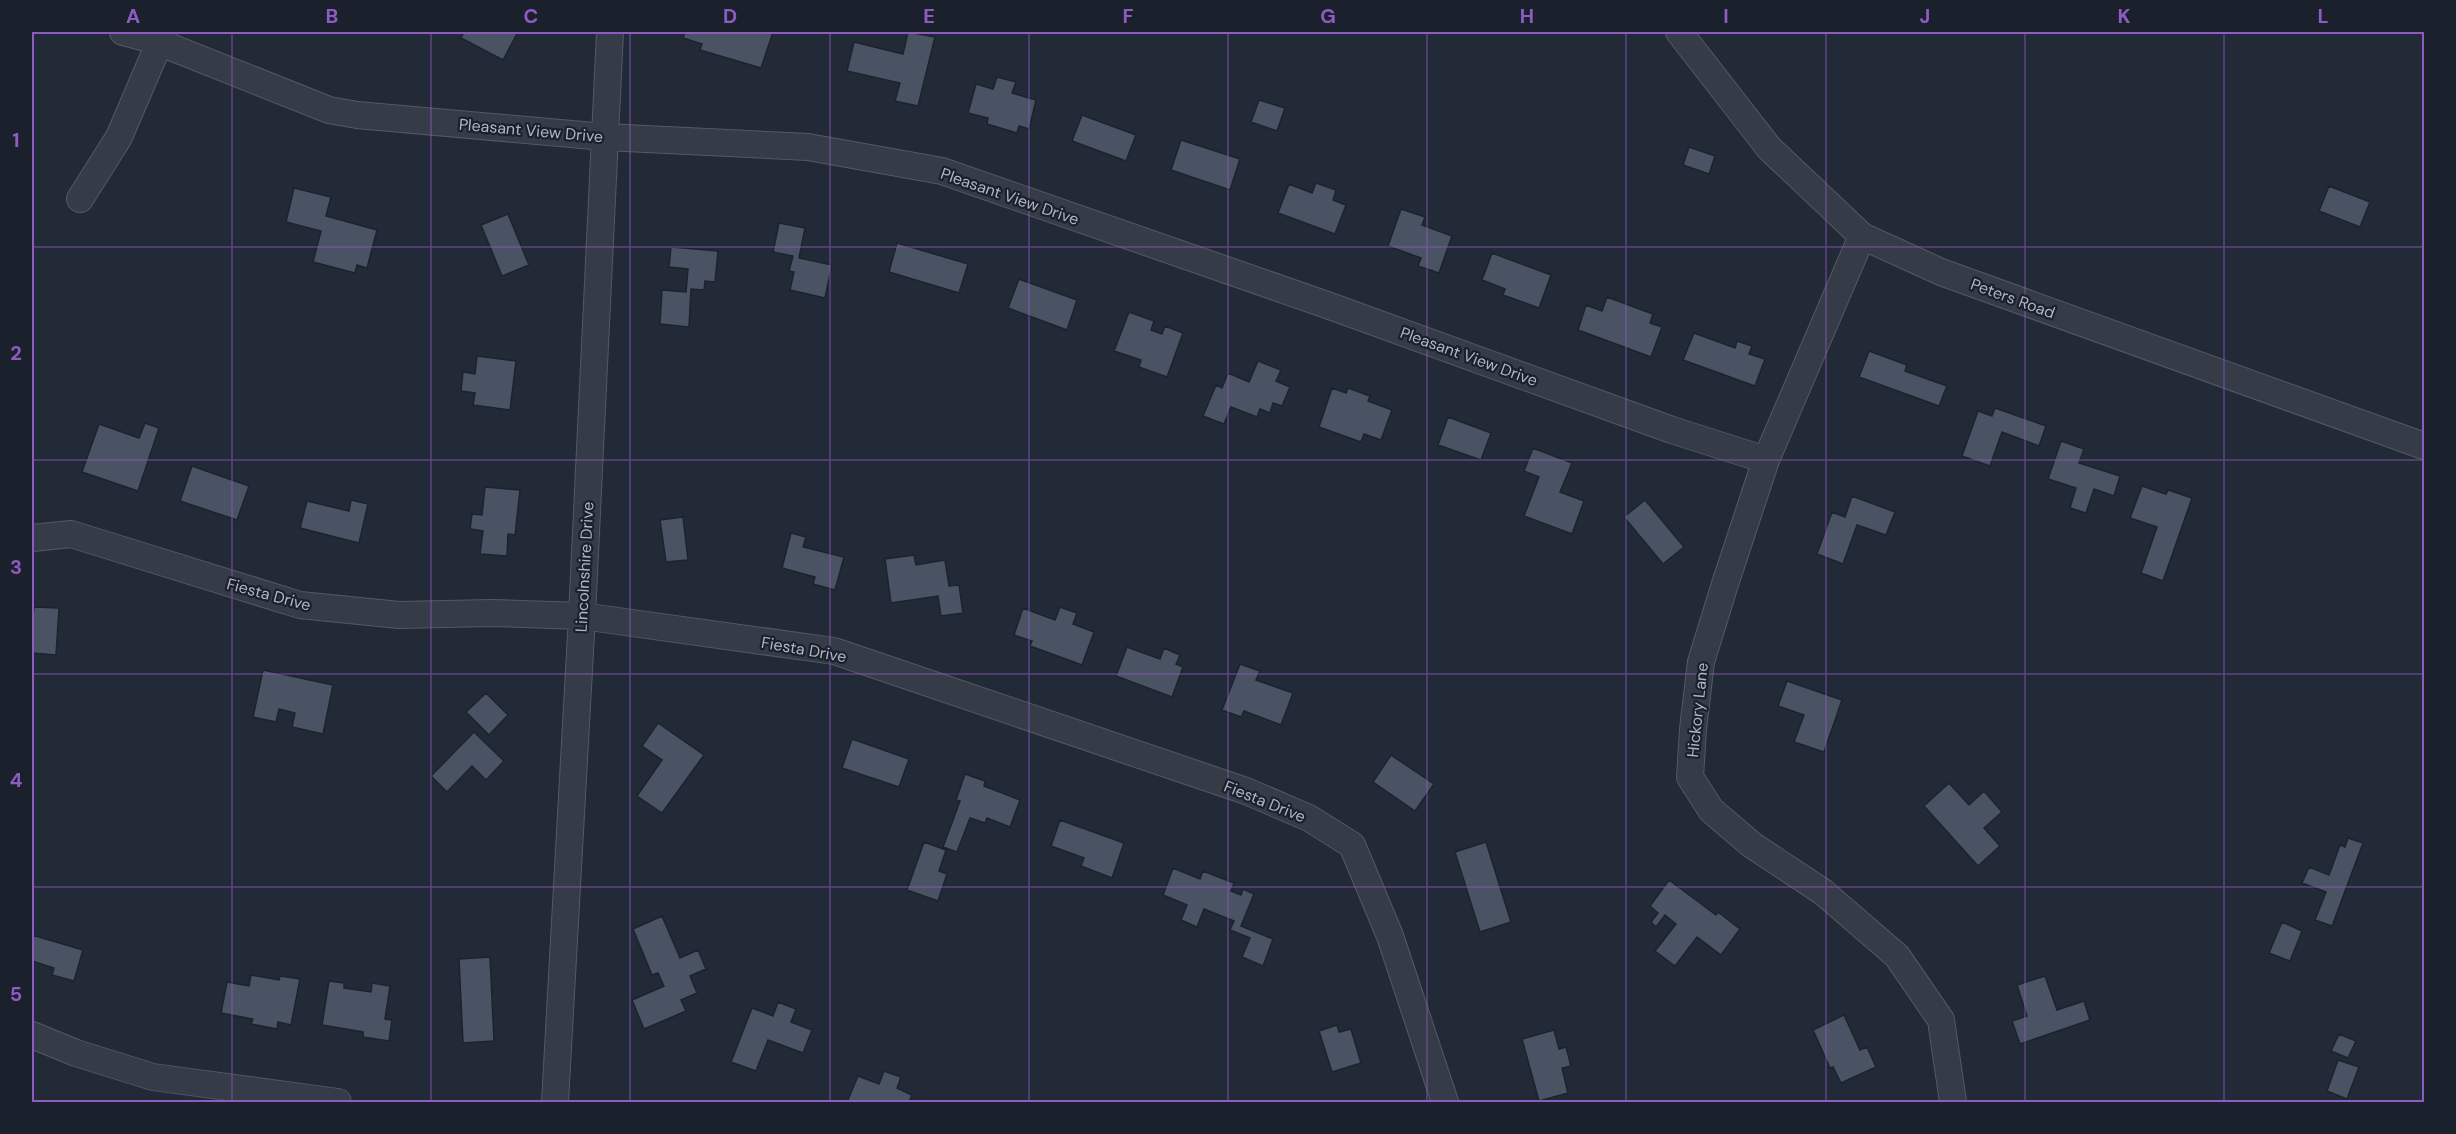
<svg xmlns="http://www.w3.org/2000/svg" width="2456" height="1134" font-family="'DM Sans',sans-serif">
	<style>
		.building { fill: #4a5363; stroke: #1d232e; stroke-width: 1.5 }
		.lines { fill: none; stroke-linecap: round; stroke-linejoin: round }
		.minor-casing { stroke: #535965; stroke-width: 28 }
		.minor { stroke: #353c47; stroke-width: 26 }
		.grid { fill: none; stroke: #8e5cc1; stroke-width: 1.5; stroke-opacity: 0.55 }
		.labels { text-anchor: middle; stroke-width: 4.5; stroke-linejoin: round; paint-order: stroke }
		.street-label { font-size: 16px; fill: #b0b6c4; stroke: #1b212c }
		.neatline { fill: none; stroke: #8e5cc1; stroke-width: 2 }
		.grid-label { font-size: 20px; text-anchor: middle; font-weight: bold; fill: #8e5cc1 }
	</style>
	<rect width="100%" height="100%" fill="#222a37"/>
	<!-- building -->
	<path class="building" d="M 464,32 L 518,32 L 503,60 L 461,38 Z
		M 685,32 L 773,32 L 761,68 L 700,50 L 702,44 L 683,38 Z
		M 908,32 L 935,37 L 918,106 L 895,101 L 900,83 L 847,71 L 854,42 L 903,54 Z
		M 997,77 L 1016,82 L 1012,93 L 1036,100 L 1029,129 L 1019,126 L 1017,133 L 987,124 L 988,118 L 968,113 L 976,84 L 993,89 Z
		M 1259,100 L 1285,108 L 1277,131 L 1251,122 Z
		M 1082,115 L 1136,135 L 1126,161 L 1072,141 Z
		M 1181,140 L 1240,159 L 1230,190 L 1171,170 Z
		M 1689,147 L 1715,156 L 1709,174 L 1683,165 Z
		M 1316,183 L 1336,190 L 1333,200 L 1346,205 L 1335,234 L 1278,213 L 1289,184 L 1312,193 Z
		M 2329,186 L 2370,202 L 2360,227 L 2319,211 Z
		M 294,188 L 331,197 L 326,216 L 377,230 L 367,268 L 357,265 L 355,273 L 313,262 L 321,231 L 286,222 Z
		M 1401,209 L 1425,217 L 1422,225 L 1452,236 L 1439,273 L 1418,266 L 1421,258 L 1388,246 Z
		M 508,214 L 529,265 L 502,276 L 481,225 Z
		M 779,223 L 805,228 L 799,258 L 832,265 L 825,298 L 790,290 L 794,272 L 789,271 L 793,256 L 773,252 Z
		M 897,243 L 968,264 L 959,293 L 889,272 Z
		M 671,247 L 718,251 L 715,282 L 705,281 L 704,290 L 691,289 L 689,327 L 660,324 L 662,290 L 686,292 L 688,269 L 669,267 Z
		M 1492,253 L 1551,275 L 1539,308 L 1503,295 L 1505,289 L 1482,280 Z
		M 1019,279 L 1077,300 L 1067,330 L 1008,308 Z
		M 1607,297 L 1653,314 L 1650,323 L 1662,327 L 1651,357 L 1578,330 L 1586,305 L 1602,311 Z
		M 1129,312 L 1154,321 L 1151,330 L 1162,334 L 1165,326 L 1183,333 L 1167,377 L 1139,367 L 1141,360 L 1114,351 Z
		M 1694,333 L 1735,348 L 1737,341 L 1752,346 L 1749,354 L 1765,359 L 1755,386 L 1683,360 Z
		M 1869,351 L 1907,365 L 1905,371 L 1947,386 L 1939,406 L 1859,377 Z
		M 477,356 L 516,361 L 510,410 L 473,405 L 475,393 L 461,391 L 463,372 L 475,374 Z
		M 1258,361 L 1281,370 L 1276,381 L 1290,387 L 1282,406 L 1273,403 L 1270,413 L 1260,409 L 1257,417 L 1231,407 L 1224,424 L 1203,416 L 1216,385 L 1222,388 L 1228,373 L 1249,382 Z
		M 1332,388 L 1346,393 L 1348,388 L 1370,396 L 1368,401 L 1392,410 L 1381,440 L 1364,434 L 1361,442 L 1319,427 Z
		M 1995,408 L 2046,426 L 2039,446 L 2002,432 L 1990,466 L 1962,456 L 1978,411 L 1992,416 Z
		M 1448,417 L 1491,433 L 1481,460 L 1438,445 Z
		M 145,423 L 159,428 L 138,491 L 82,472 L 99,424 L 139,438 Z
		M 2061,441 L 2084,449 L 2079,463 L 2120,476 L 2114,496 L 2094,489 L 2086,513 L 2070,508 L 2076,488 L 2048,479 Z
		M 1533,448 L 1572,463 L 1560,492 L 1584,501 L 1572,534 L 1524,516 L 1539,477 L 1524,471 Z
		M 192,466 L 249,486 L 237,520 L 180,501 Z
		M 2142,486 L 2166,494 L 2168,490 L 2192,498 L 2163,581 L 2141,573 L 2157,527 L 2130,518 Z
		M 485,487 L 520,490 L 515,535 L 508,534 L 507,556 L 480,554 L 483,531 L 470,529 L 472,514 L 482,515 Z
		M 1852,496 L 1895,512 L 1886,535 L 1857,525 L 1843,564 L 1817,554 L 1832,512 L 1845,517 Z
		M 351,500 L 368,504 L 359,543 L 300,528 L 307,501 L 349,511 Z
		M 1645,500 L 1684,547 L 1663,564 L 1624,517 Z
		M 683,517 L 688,560 L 666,562 L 660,520 Z
		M 791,533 L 806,537 L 803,547 L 844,557 L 835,590 L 813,584 L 815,577 L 782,568 Z
		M 914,555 L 916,565 L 945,560 L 949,586 L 959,585 L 963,613 L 941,616 L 938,596 L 891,603 L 885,559 Z
		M 34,607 L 59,608 L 56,655 L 32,653 L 32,616 L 33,616 Z
		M 1060,607 L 1077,613 L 1073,624 L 1094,632 L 1082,665 L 1030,646 L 1032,641 L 1014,635 L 1023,608 L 1055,620 Z
		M 1127,647 L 1160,659 L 1164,648 L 1180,655 L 1176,664 L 1183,667 L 1172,697 L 1116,676 Z
		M 1240,664 L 1260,671 L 1256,680 L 1293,693 L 1281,725 L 1244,711 L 1241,717 L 1222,710 Z
		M 263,670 L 333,685 L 323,734 L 292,727 L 295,713 L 279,709 L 276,722 L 253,717 Z
		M 1787,681 L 1842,700 L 1824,752 L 1794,742 L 1804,715 L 1778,706 Z
		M 486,693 L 508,715 L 489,735 L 466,712 Z
		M 658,723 L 704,755 L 662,813 L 637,796 L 662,760 L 642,746 Z
		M 474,732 L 504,761 L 486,780 L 472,766 L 447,792 L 431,776 Z
		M 852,739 L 909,759 L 899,787 L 842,768 Z
		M 1391,755 L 1434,784 L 1415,811 L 1373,782 Z
		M 965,774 L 985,781 L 984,786 L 1020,800 L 1010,827 L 987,818 L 985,823 L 970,818 L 957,852 L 943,847 L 960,801 L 956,800 Z
		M 1949,783 L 1969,805 L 1984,791 L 2002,812 L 1984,828 L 2000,846 L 1978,866 L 1924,806 Z
		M 1060,820 L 1124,843 L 1112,878 L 1081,866 L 1084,858 L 1051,846 Z
		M 2348,838 L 2363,843 L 2332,926 L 2315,920 L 2326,892 L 2302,883 L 2309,867 L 2329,875 L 2340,845 L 2345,847 Z
		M 924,842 L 946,850 L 939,871 L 947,874 L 938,901 L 907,890 Z
		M 1486,842 L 1511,922 L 1480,932 L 1455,852 Z
		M 1173,868 L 1200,879 L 1203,871 L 1234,883 L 1231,891 L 1241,895 L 1243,889 L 1254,894 L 1241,926 L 1273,939 L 1263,966 L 1242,957 L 1250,938 L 1230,930 L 1234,921 L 1204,909 L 1197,927 L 1181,920 L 1187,905 L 1163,895 Z
		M 1669,880 L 1716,915 L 1718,912 L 1740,929 L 1721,955 L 1697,937 L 1675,966 L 1655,951 L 1676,924 L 1665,915 L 1656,927 L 1651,922 L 1658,913 L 1650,906 Z
		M 662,916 L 680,958 L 698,950 L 706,969 L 690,976 L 697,993 L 681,1000 L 686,1011 L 644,1029 L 632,1000 L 664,986 L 658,973 L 652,975 L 633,929 Z
		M 2282,922 L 2302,931 L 2290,961 L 2269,953 Z
		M 32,935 L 83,950 L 74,981 L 52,975 L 54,968 L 32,961 Z
		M 490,957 L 494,1041 L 463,1043 L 459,959 Z
		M 251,975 L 279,980 L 280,976 L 300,979 L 291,1025 L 278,1022 L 277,1029 L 251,1024 L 253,1019 L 221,1013 L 227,982 L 249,986 Z
		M 2045,976 L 2057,1010 L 2084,1001 L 2090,1020 L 2020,1044 L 2012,1021 L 2027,1016 L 2017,985 Z
		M 329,981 L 344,983 L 344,988 L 371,992 L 372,983 L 390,986 L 385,1019 L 392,1020 L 389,1041 L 363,1037 L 363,1032 L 322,1025 Z
		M 778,1002 L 796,1009 L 791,1022 L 812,1030 L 803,1053 L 768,1040 L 756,1071 L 731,1062 L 752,1008 L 773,1016 Z
		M 1844,1015 L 1860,1050 L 1867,1047 L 1876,1067 L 1841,1083 L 1833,1067 L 1830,1068 L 1813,1030 Z
		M 1337,1025 L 1339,1032 L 1351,1029 L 1361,1063 L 1332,1072 L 1319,1031 Z
		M 1554,1030 L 1559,1049 L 1566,1047 L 1571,1066 L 1562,1068 L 1568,1093 L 1539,1101 L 1522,1039 Z
		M 2339,1034 L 2356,1041 L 2348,1058 L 2331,1051 Z
		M 2338,1060 L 2359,1067 L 2347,1099 L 2327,1091 Z
		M 884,1071 L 901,1077 L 897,1088 L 912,1095 L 909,1102 L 847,1102 L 858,1076 L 879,1084 Z"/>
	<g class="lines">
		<!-- minor casing -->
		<g class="minor-casing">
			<path id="minor" d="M 123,32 L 153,40 L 329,110 L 357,115 L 605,137 L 808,147 L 942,171 L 1327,305 L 1672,430 L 1766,460
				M 1679,32 L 1769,148 L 1862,236 L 1941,272 L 2424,446
				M 80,199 L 119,137 L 164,32
				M 1862,236 L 1766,460 L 1725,584 L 1701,662 L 1693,729 L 1690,777 L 1711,810 L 1752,845 L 1823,892 L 1897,956 L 1941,1020 L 1953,1102
				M 32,538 L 71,534 L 300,605 L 399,615 L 492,613 L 582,616 L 834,651 L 1246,791 L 1309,818 L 1352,845 L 1390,936 L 1445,1102
				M 32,1035 L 76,1053 L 153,1077 L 338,1102
				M 555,1102 L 582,616 L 610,32"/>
		</g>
		<!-- minor -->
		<use href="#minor" class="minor"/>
	</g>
	<!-- grid -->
	<path class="grid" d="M 232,32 L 232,1102M 431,32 L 431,1102M 630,32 L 630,1102M 830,32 L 830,1102M 1029,32 L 1029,1102M 1228,32 L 1228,1102M 1427,32 L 1427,1102M 1626,32 L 1626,1102M 1826,32 L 1826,1102M 2025,32 L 2025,1102M 2224,32 L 2224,1102M 32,247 L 2424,247M 32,460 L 2424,460M 32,674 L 2424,674M 32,887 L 2424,887"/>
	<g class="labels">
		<!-- street labels -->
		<g class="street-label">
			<text transform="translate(531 130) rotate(5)" y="6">Pleasant View Drive</text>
			<text transform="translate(1010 196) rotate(19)" y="6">Pleasant View Drive</text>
			<text transform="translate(2013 298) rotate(20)" y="6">Peters Road</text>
			<text transform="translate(1469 356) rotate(20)" y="6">Pleasant View Drive</text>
			<text transform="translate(584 567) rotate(-87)" y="6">Lincolnshire Drive</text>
			<text transform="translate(269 594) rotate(15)" y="6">Fiesta Drive</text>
			<text transform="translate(804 649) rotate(10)" y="6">Fiesta Drive</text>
			<text transform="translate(1697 710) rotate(-84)" y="6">Hickory Lane</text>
			<text transform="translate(1265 801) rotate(22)" y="6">Fiesta Drive</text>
		</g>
	</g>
	<!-- border -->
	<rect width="2456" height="1134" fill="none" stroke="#1b212c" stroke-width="66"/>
	<rect x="33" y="33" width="2390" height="1068" class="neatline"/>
	<g class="grid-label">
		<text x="133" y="23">A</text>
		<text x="332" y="23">B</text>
		<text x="531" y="23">C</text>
		<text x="730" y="23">D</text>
		<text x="929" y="23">E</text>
		<text x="1128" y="23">F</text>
		<text x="1328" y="23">G</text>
		<text x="1527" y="23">H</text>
		<text x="1726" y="23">I</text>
		<text x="1925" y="23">J</text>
		<text x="2124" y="23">K</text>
		<text x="2323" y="23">L</text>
		<text x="16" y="147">1</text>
		<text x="16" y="360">2</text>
		<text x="16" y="574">3</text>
		<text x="16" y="787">4</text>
		<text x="16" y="1001">5</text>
	</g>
</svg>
